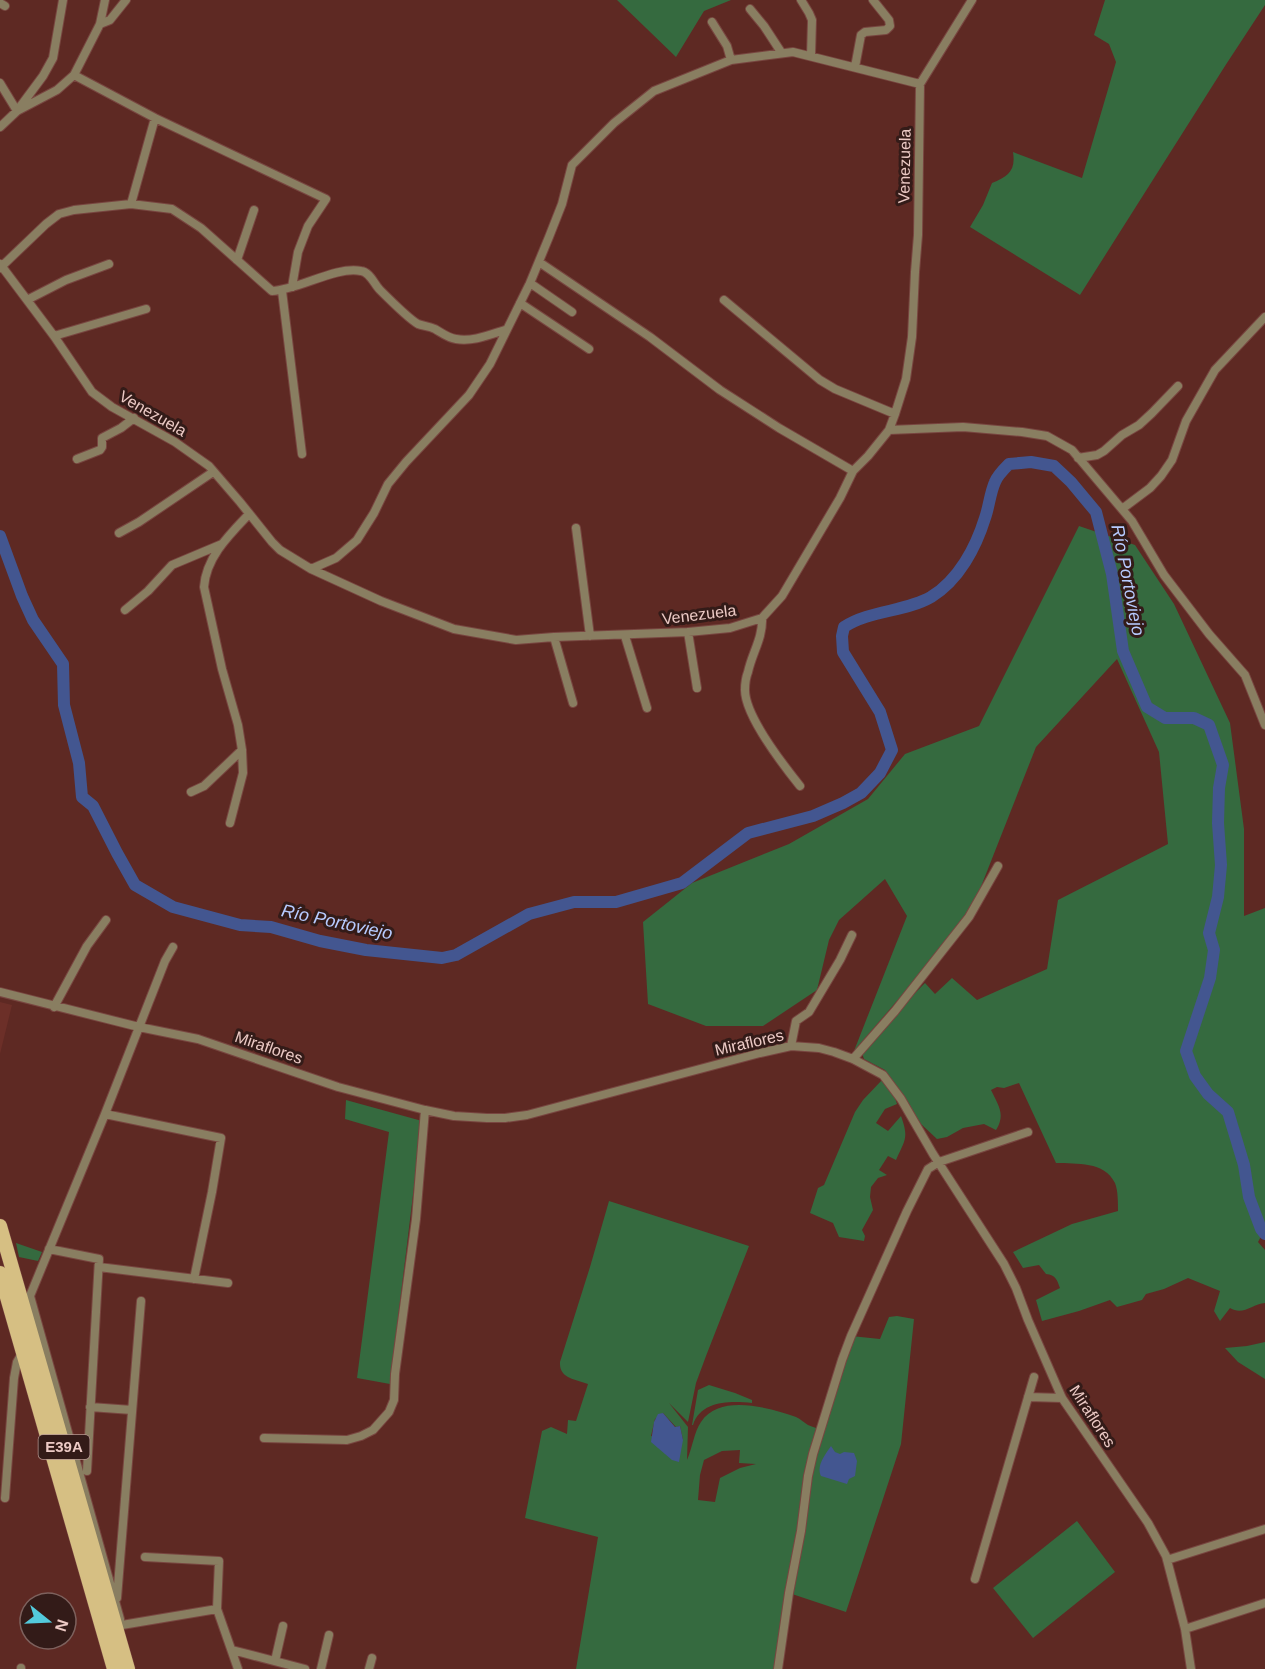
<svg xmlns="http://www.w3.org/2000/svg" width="1265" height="1669" font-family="Arial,sans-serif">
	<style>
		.built { fill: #6c2f28 }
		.green { fill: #356a3f; fill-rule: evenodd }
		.water { fill: #435690 }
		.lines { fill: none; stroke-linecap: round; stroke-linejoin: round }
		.river { stroke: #435690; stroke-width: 12 }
		.minor-casing { stroke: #784640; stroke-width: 10 }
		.primary-casing { stroke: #784640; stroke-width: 15 }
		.minor { stroke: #897e61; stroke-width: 8 }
		.primary { stroke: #d6bf83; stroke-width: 14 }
		.labels { text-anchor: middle; stroke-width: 6; stroke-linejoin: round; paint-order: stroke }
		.shield { fill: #331b18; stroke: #b49691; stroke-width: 1.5 }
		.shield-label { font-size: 15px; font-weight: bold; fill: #eccac5 }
		.street-label { font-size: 16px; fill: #eccac5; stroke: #331b18 }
		.water-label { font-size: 18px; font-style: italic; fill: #b7cbff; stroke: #331b18 }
	</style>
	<rect width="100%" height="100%" fill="#5e2923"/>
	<!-- built -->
	<path class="built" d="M 0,1002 L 12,1005 L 0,1054 Z"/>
	<!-- green -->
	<path class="green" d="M 617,0 L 731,0 L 704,11 L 676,57 Z
		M 1105,0 L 1265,0 L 1265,5 L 1225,66 L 1080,295 L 970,227 L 983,205 L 992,183 C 1008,176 1016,171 1013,152 L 1082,178 L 1116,62 L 1109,44 L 1094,35 Z
		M 1079,526 L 1135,545 L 1174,604 L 1230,723 L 1244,829 L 1244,916 L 1265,908 L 1265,1229 L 1258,1242 L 1265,1250 L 1265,1303 C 1252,1304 1243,1316 1230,1308 L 1220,1321 L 1214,1311 L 1220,1291 L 1188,1278 L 1164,1289 L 1146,1294 L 1142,1300 L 1117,1307 L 1110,1300 L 1079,1311 L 1042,1321 L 1036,1300 L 1060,1288 C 1057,1280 1056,1275 1046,1274 L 1039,1265 L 1023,1268 L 1013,1252 L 1072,1224 L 1118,1211 C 1118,1203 1118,1190 1115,1183 C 1104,1161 1077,1164 1056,1163 L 1019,1083 L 1004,1088 L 997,1087 L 991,1090 C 998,1105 1006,1114 996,1130 L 984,1124 L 963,1128 L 947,1137 L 937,1139 L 921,1124 L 885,1070 L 864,1059 L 862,1053 L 902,1006 L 925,983 L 935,994 L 952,978 L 977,1000 L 1047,969 L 1058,900 L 1168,844 L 1159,752 L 1117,659 L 1036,747 L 969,917 L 854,1051 L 907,916 L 885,879 L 839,920 L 829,940 L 817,990 L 763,1026 L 706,1026 L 648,1004 L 643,922 L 692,883 L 789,844 L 868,799 L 905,754 L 979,726 Z
		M 882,1080 L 894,1095 L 897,1104 L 885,1109 L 876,1123 L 888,1131 L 901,1116 C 909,1138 905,1140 896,1160 L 888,1156 L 879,1170 L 887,1175 L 878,1178 L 871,1187 L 870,1197 L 873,1210 L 862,1230 L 865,1236 L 864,1241 L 839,1237 L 833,1223 L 810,1213 L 818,1188 L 824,1185 L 855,1112 L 863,1100 Z
		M 346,1100 L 422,1121 L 390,1384 L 357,1378 L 389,1132 L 345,1119 Z
		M 609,1201 L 749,1246 L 706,1356 L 696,1383 L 688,1422 L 669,1403 L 688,1427 L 687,1460 C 692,1449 694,1432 701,1422 C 720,1393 770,1408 796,1417 C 801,1419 803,1422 808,1425 C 812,1427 817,1428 821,1429 L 851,1336 L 880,1339 L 889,1317 L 897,1316 L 914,1319 L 901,1444 L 846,1612 L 789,1593 L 777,1669 L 576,1669 L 598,1537 L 525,1518 L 542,1431 L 551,1427 L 567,1434 L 568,1420 L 576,1421 L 588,1384 C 576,1379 559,1379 560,1362 L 590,1267 ZM 663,1413 L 676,1427 L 680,1426 L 683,1440 L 651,1436 L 655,1419 ZM 740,1450 L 739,1463 L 756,1464 L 740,1468 L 720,1478 L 715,1502 L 698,1500 L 700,1475 L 704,1460 L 722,1451 Z
		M 16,1243 L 42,1252 L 38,1261 L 19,1257 Z
		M 1265,1342 L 1265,1379 L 1238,1362 L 1225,1348 L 1247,1346 Z
		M 709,1385 L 735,1393 L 752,1400 L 752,1403 C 731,1401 701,1400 693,1425 L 692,1425 L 698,1390 Z
		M 1077,1521 L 1115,1572 L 1033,1638 L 993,1588 Z"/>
	<!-- water -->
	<path class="water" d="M 663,1413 L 675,1427 L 680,1426 L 683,1440 L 679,1462 L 672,1460 L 651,1442 L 654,1422 L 658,1414 Z
		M 831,1446 L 835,1452 L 840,1454 L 844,1452 L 854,1453 L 857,1461 L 855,1476 L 849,1479 L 847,1484 L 821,1476 C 816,1466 825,1455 831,1446 Z"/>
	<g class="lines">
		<!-- river -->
		<path class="river" d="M 0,536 L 22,596 L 33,620 L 63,664 L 64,705 L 79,763 L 82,797 L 93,806 L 117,853 L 135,885 L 173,907 L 240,925 L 271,927 L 320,941 L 366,950 L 442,958 L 456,955 L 529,914 L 574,902 L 616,902 L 682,883 L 748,833 L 813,816 L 843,803 L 861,793 L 880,773 L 892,750 L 880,712 L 843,652 L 842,636 L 844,627 C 870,610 905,612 931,597 C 959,580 976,547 985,518 C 989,507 990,493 995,482 C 997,476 1004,469 1009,464 L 1031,462 L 1054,466 L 1071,482 L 1096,512 L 1112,574 L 1123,651 L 1147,707 L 1165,718 L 1194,718 L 1209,725 L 1223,765 L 1219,788 L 1218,823 L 1221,865 L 1218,897 L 1209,933 L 1214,950 L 1210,978 L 1186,1051 L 1195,1076 L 1208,1094 L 1228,1112 L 1244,1165 L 1249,1197 L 1261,1229 L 1265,1234"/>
		<!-- minor casing -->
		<g class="minor-casing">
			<path id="minor" d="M 801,0 L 809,13 L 812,20 L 811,56
				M 0,3 L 5,6
				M 750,9 L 764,26 L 781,52
				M 712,22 L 727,46 L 731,60
				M 100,24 L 110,20 L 126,0
				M 855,67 L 861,35 L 865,32 L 886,30 L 890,26 L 889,20 L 873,0
				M 74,75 L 155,118 L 326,199 L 308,226 L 298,252 L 292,287
				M 0,83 L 17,111 L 43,76 L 53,58 L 63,0
				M 920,84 L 972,0
				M 0,127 L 17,111 L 57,90 L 74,75 L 100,24 L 105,0
				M 131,204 L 155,118
				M 237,260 L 254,210
				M 539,262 L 650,337 L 720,390 L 779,428 L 853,471
				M 0,264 L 54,336 L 92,392 L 112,407 L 175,442 L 209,466 L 240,502 L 272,542 L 280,550 L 311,569 L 381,601 L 454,629 L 516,640 L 554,637 L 688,632 L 730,628 L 762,618 L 782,596 L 840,498 L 853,471 L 868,456 L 889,430 L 895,414 L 906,379 L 912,337 L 915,272 L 918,235 L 920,84 L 793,52 L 731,60 L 654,91 L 614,123 L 572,165 L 562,204 L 549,237 L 530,283 L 490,364 L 469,395 L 406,462 L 388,484 L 374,513 L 357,540 L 336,558 L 311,569
				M 0,268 L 46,224 L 59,214 L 74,210 L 131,204 L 172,209 L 201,228 L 272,291 C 299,290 335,266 361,271 C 370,272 374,284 380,290 C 388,298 409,319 418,324 C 423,326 429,326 435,329 C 442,333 448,338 456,339 C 472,342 489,335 505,330
				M 530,283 L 572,312
				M 282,291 L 302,454
				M 27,300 L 66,280 L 109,264
				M 724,300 L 820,380 L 835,389 L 895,414
				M 520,303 L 589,349
				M 54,336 L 146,309
				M 889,430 L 963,427 L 1022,432 L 1047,436 L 1072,450 L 1132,521 L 1164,575 L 1209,634 L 1245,675 L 1265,725
				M 1078,458 L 1097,455 L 1104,451 L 1122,435 L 1139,425 L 1152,413 L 1178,386
				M 77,459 L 100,450 L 102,447 L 102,438 L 121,428 L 134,418
				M 1122,509 L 1150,488 L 1161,476 L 1172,460 L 1186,421 L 1215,370 L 1265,317
				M 576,528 L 590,636
				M 119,533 L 139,522 L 213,472
				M 125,610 L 148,591 L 172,565 L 222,544
				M 762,618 C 763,638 752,653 748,672 C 746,677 745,685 745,690 C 745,716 784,766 800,786
				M 688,632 L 697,688
				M 625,636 L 647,708
				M 554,637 L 573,703
				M 191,792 L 204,786 L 242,750
				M 230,823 L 243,773 L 242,750 L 238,725 L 222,669 L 204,587 C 206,557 230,534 249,514
				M 0,992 L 139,1027 L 198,1039 L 338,1087 L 425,1110 L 454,1116 L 487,1118 L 505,1118 L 527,1115 L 760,1053 L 791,1046 L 819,1048 L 834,1052 L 853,1059 L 883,1075 L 901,1099 L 933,1154 L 1004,1264 L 1016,1288 L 1028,1320 L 1062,1398 L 1148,1523 L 1166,1556 L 1185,1629 L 1191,1669
				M 54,1007 L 87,946 L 106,920
				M 791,1046 L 796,1021 L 809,1012 L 840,960 L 852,935
				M 853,1059 L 895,1011 L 969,917 L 998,866
				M 105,1114 L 221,1138 L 212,1192 L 194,1279
				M 49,1249 L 99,1259 L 87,1471
				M 99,1267 L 228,1283
				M 30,1296 L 120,1619
				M 25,1308 L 105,1114 L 165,961 L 173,947
				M 1028,1397 L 1062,1398
				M 90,1407 L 132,1410
				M 264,1438 L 347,1440 L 361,1436 L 373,1430 L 389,1412 L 394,1400 L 395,1374 L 416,1219 L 425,1110
				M 5,1498 L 14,1378 L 17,1362 L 23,1352
				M 145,1557 L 219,1561 L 217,1609 L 238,1669
				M 1167,1560 L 1265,1529
				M 975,1579 L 1034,1377
				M 117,1598 L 141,1301
				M 116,1626 L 217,1609
				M 1185,1629 L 1265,1603
				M 232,1650 L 305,1669
				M 275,1661 L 283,1626
				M 21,1668 L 21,1669
				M 321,1669 L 329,1635
				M 369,1669 L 372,1658
				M 778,1669 L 789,1593 L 801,1531 L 808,1476 L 813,1454 L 842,1360 L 851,1336 L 907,1211 L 928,1169 L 939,1162 L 1028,1132"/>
		</g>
		<!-- primary casing -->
		<g class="primary-casing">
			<path id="primary" d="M 0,1226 L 128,1669
				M 0,1273 L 114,1669"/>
		</g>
		<!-- minor -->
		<use href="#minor" class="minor"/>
		<!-- primary -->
		<use href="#primary" class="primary"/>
	</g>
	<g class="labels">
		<!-- shield labels -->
		<rect class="shield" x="38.5" y="1435" width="51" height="24" rx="4.5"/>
		<g class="shield-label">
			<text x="64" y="1452">E39A</text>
		</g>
		<!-- street labels -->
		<g class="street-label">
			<text transform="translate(904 166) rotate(-89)" y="6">Venezuela</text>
			<text transform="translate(153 413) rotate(30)" y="6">Venezuela</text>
			<text transform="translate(699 614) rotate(-7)" y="6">Venezuela</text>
			<text transform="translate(749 1042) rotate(-13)" y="6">Miraflores</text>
			<text transform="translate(269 1047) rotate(19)" y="6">Miraflores</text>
			<text transform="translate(1093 1416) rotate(57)" y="6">Miraflores</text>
		</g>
		<!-- water labels -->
		<g class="water-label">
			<text transform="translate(1128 580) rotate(79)" y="6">Río Portoviejo</text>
			<text transform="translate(337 922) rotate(12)" y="6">Río Portoviejo</text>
		</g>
	</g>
	<!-- north arrow -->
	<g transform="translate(48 1621) rotate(108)"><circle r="28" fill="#331b18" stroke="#7d615d" stroke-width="1.5"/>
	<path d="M0-4.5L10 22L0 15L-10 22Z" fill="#53cadc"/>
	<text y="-9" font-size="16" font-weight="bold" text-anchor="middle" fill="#eccac5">N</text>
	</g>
</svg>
